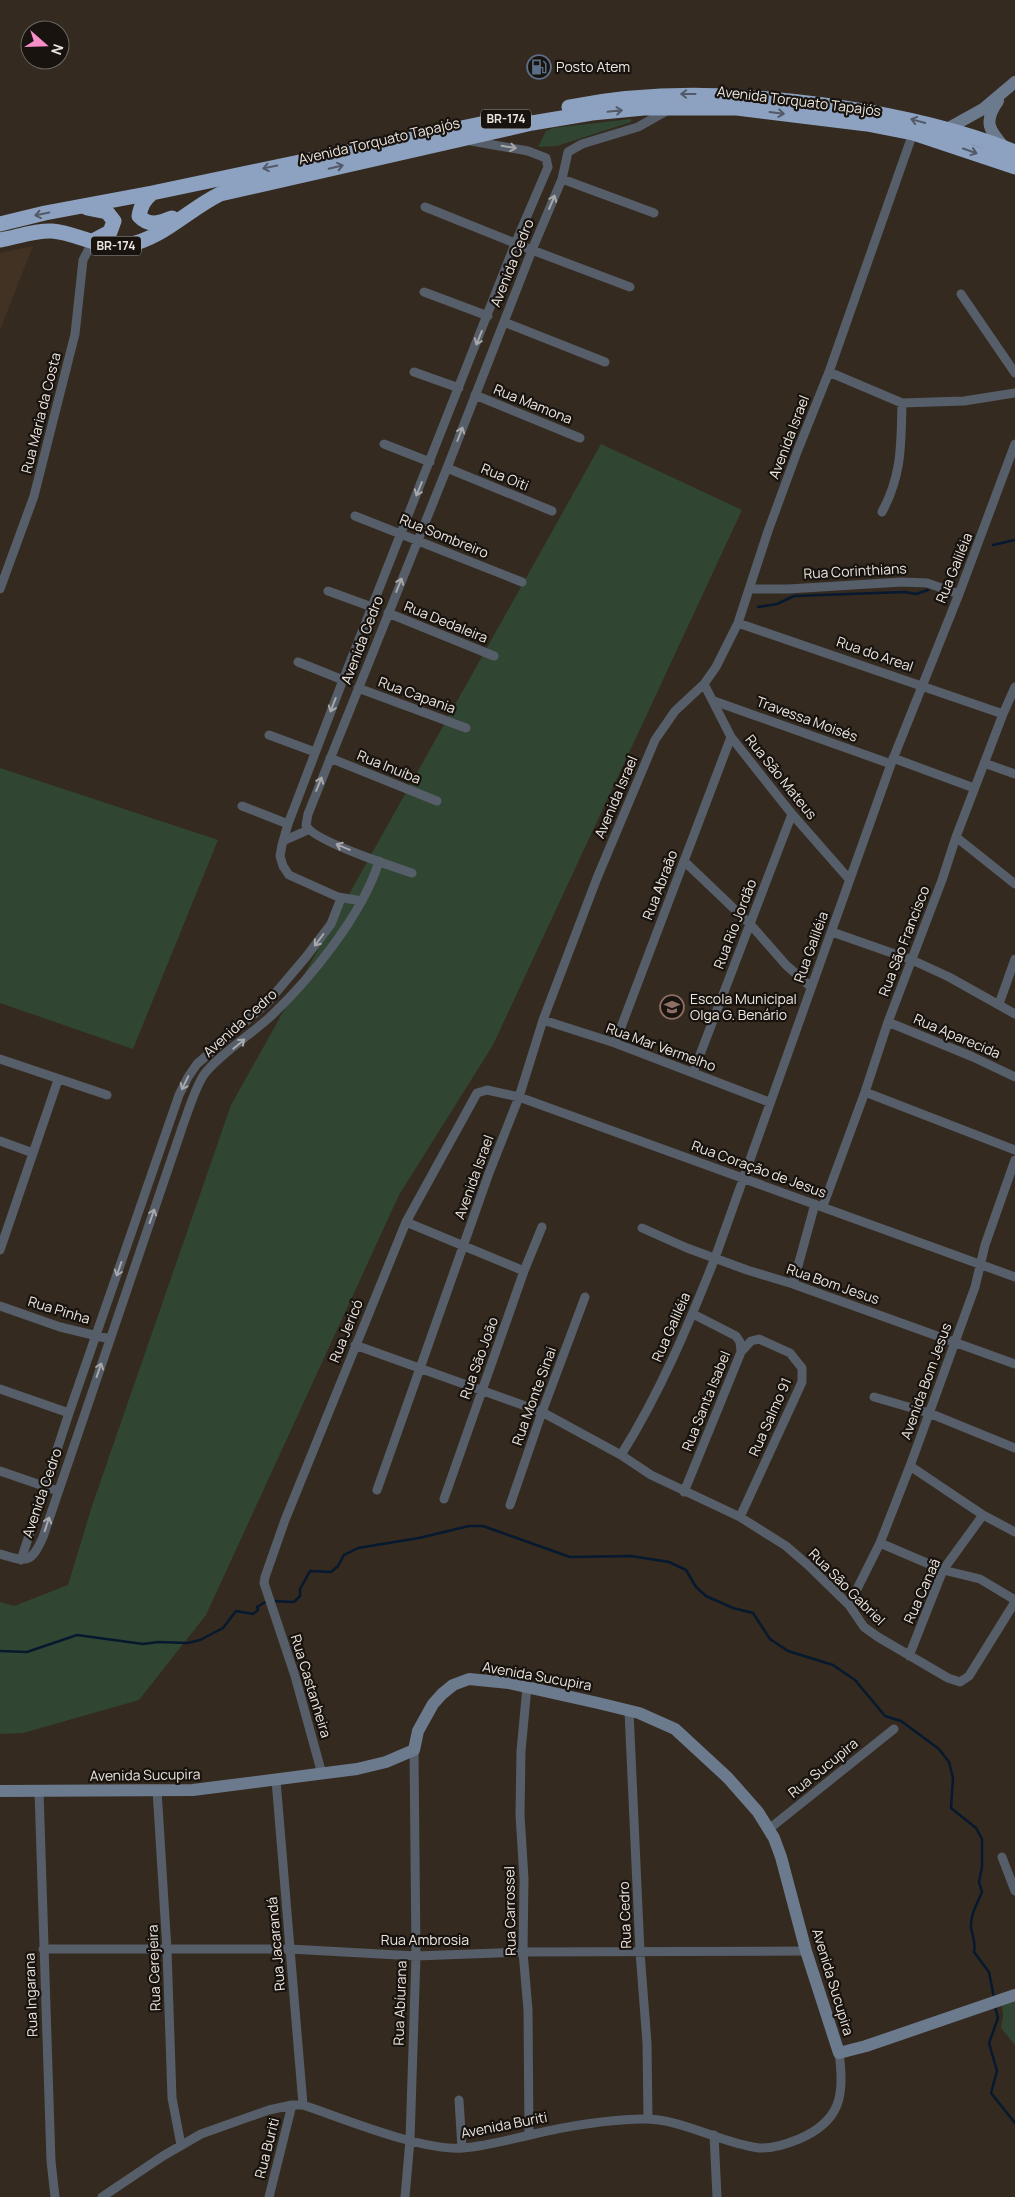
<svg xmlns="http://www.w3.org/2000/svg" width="1015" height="2197" font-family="Manrope,sans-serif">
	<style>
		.built { fill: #413223 }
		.green { fill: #314632 }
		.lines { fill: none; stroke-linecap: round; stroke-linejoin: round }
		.stream { stroke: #06192f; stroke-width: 2.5 }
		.street { stroke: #565e6a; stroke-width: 9 }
		.secondary { stroke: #6c7a8d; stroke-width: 12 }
		.highway { stroke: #8da2c0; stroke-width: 15 }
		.oneway { stroke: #525a68 }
		.oneway2 { stroke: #a8a8aa }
		.labels { text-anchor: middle; stroke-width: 4.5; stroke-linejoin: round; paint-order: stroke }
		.shield { fill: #18130f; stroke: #aca6a0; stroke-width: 1 }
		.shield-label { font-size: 12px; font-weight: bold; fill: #ebe5de }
		.poi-label { font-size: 14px; fill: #ebe5de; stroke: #18130f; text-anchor: start }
		.street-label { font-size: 14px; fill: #ebe5de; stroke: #18130f }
	</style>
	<rect width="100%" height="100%" fill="#342a1f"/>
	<!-- built -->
	<path class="built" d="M 33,246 L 0,330 L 0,253 Z"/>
	<!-- green -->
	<path class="green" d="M 631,119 L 631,122 L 557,146 L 538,147 L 546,131 L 553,128 Z
		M 601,444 L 742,510 L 493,1045 L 399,1195 L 206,1615 L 139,1700 L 23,1733 L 0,1734 L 0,1602 L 14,1606 L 68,1585 L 92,1506 L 231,1105 Z
		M 0,768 L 218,840 L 133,1049 L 0,1003 Z
		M 1015,2000 L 1015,2045 L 1001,2028 L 1003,2016 L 1002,2005 Z"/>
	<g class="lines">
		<!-- stream -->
		<path class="stream" d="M 993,545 L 1015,540
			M 758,607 L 777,604 L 794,596 L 905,592 L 916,594 L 928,590
			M 273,1601 L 294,1602 L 300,1596 L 300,1589 L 310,1571 L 331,1572 L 338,1566 L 344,1555 L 358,1548 L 419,1538 L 469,1526 L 483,1526 L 570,1557 L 631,1556 L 669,1562 L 686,1570 L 696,1587 L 706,1596 L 733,1608 L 753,1613 L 770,1639 L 788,1651 L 833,1665 L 855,1680 L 885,1716 L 901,1721 L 939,1749 L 949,1762 L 953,1778 L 951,1808 L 976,1828 L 982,1839 L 982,1867 L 979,1882 L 982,1892 C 977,1904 970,1915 971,1928 C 973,1938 976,1942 974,1952 L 989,1972 L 994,1998
			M 0,1651 L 27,1652 L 77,1635 L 143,1644 L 158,1642 L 188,1643 L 200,1640 L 223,1628 L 236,1611 L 253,1614 L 258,1610 L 257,1607 L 267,1601
			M 995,2006 L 998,2018 L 989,2043 L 997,2071 L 991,2093 L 1015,2123"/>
		<!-- street -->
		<path class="street" d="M 562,179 L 654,213
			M 425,207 L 532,250 L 630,287
			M 424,292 L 488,316
			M 961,294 L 1015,373
			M 504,322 L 605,362
			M 414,372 L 459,388
			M 829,372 L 902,403 L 964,401 L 1015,393
			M 475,395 L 580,438
			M 384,444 L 430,462
			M 447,468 L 552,511
			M 882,512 C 902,475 901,445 902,403
			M 355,516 L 522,582
			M 0,589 L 34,496 L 75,334 L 83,260 L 93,241
			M 750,589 L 788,589 L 902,582 L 927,583 L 959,594
			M 328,591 L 372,607
			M 388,613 L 494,656
			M 738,623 L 1003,714
			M 298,662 L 343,680
			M 704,684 L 731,737 L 792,814 L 849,879
			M 358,688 L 466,728
			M 714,701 L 891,764
			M 269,735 L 315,752
			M 330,758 L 437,801
			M 893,758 L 974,788
			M 984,763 L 1015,774
			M 242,806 L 288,824
			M 956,837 L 1015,884
			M 283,841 L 308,830
			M 684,861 L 750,924 L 786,965 L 811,987
			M 412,873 C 394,867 311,840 306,825 L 308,814 L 447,468 L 532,250 L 562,179 L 568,152 L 582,144 L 638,127 L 670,109
			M 362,901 L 338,897 L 289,875 L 283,866 L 280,856 L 282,845 L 288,824 L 343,680 L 515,244 L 548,167 L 546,158 L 528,151 L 471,141
			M 832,932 L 912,960 L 949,977 L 1015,1014
			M 999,1004 L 1015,959
			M 543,1020 L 615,1043 L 769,1102
			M 888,1022 L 973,1057 L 1015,1077
			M 615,1043 L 731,737
			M 0,1059 L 107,1095
			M 693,1073 L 792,814
			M 865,1092 L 1015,1150
			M 0,1141 L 33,1153
			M 823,1206 L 865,1092 L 888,1022 L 942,880 L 956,837 L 1003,714 L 1015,687
			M 406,1222 L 524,1271
			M 642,1228 L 687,1248 L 747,1270 L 793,1284 L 1015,1364
			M 0,1250 L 58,1080
			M 793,1284 L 815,1204
			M 0,1306 L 60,1327 L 110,1339
			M 355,1345 L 542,1412 L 621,1455 L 651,1475 L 740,1517 L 786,1546 L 808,1565 L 849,1605 L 864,1627 L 878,1637 L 948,1678 L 960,1682 L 969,1676 L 1015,1602
			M 0,1389 L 69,1413
			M 874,1397 L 929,1413 L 1015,1448
			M 621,1455 C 660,1393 688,1326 715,1258 L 891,764 L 959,594 L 1015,444
			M 910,1466 L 983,1515 L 1015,1532
			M 0,1471 L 58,1491
			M 377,1490 L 489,1173 L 519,1097 L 543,1020 L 597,878 L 655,740 L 675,711 L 704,684 L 716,667 L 738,623 L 768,531 L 797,452 L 829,372 L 913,133
			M 684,1492 L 741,1352 L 740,1342 L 736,1336 L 693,1314
			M 444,1499 L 524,1271 L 542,1227
			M 510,1505 L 542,1412 L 585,1297
			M 740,1517 L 802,1382 L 802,1368 L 790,1353 L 759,1339 L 751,1341 L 741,1352
			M 880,1543 L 943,1570 L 980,1579 L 1015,1600
			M 0,1554 C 27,1562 31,1564 43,1537 L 183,1125 C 189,1109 194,1091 203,1076 C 215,1058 254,1032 271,1016 C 311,978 363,914 379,861
			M 21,1560 L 69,1413 L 179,1095 L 188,1077 L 197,1064 L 267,1003 L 306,957 L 331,924 L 340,901 L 338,897
			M 849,1605 L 880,1543 L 910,1466 L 975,1287 L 985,1245 L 1015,1160
			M 909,1656 L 943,1570 L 983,1515
			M 527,1687 L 521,1751 L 520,1815 L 524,1879 L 523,1952 L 528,2010 L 529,2135
			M 629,1711 L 640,1952 L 647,2043 L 648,2119
			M 322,1774 L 295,1676 L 264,1583 L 265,1577 L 285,1520 L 406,1222 L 477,1093 L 487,1090 L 519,1097 L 1015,1277
			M 276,1780 L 303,2105
			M 157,1790 L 167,1950 L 172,2098 L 181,2145
			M 39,1791 L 51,2161 L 55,2197
			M 769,1829 L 894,1729
			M 1002,1857 L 1015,1891
			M 43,1949 L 290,1949 L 416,1956 L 523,1952 L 806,1951
			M 459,2100 L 462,2148
			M 714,2135 L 717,2197
			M 102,2197 L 163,2156 L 201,2134 L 269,2110 L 292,2105 L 303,2105 C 345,2119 421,2151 463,2148 C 486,2146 508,2140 530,2135 C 567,2126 604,2120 642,2119 C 682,2118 719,2143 759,2148 C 773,2149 787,2144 799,2139 C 841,2121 845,2095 839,2053
			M 269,2197 L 292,2105
			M 405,2197 L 410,2140 L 416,1956 L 414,1750"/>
		<!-- secondary -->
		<path class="secondary" d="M 998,101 C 983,122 989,130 1005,148
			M 947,129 L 983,109 L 1015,82
			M 0,1791 L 193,1790 L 357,1769 L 386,1762 L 414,1750 L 418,1731 L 433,1704 L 442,1694 L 453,1685 L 469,1679 L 509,1683 L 598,1703 L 639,1713 L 675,1729 L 728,1778 L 758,1812 L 774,1838 L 781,1857 L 806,1951 L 839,2053 L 866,2046 L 1015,1995"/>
		<!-- highway -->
		<path class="highway" d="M 569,107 C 660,89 747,94 838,107 C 898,116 958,129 1015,152
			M 152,193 C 144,200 141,205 139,216 C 149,227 160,223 172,218
			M 87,208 L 107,212 L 114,221 L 110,232 L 93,241
			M 0,224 L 45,213 L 152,193 L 490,122
			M 0,240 C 17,237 36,230 52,231 C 77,233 102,250 127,245 C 162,239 189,209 220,194 L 532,123 L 592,113 L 644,108 L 737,108 L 867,124 L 913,133 L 1015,167"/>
	</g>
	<!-- one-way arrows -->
	<defs><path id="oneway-shaft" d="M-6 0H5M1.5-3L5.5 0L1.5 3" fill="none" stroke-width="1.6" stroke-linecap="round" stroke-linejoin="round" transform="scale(1.25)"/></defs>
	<g class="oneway">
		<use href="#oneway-shaft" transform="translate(688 94) rotate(-180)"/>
		<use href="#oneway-shaft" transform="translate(615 111) rotate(-6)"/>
		<use href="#oneway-shaft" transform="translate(777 113) rotate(7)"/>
		<use href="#oneway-shaft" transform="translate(918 121) rotate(-165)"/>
		<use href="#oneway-shaft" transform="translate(970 151) rotate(19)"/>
		<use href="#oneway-shaft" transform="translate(270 167) rotate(169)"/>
		<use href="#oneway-shaft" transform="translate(336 167) rotate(-13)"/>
		<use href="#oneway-shaft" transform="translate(42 214) rotate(168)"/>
	</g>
	<g class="oneway2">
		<use href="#oneway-shaft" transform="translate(509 147) rotate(10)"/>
		<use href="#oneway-shaft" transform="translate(552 202) rotate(-67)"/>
		<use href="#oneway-shaft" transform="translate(479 338) rotate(112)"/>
		<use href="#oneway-shaft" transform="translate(460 434) rotate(-69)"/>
		<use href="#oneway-shaft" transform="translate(419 489) rotate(112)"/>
		<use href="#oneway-shaft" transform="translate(399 585) rotate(-68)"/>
		<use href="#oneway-shaft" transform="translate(333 705) rotate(111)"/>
		<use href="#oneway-shaft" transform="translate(319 784) rotate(-68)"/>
		<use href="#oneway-shaft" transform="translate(343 847) rotate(-157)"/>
		<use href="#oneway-shaft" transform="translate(319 940) rotate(127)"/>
		<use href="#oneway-shaft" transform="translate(239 1044) rotate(-40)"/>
		<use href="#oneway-shaft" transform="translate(185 1083) rotate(116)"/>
		<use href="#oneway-shaft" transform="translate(152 1216) rotate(-71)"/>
		<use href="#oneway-shaft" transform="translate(119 1269) rotate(109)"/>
		<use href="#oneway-shaft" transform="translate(99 1370) rotate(-71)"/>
		<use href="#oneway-shaft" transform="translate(47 1524) rotate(-72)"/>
	</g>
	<!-- icons -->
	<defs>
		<g id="fuel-ring" transform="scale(1.25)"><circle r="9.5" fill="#18130f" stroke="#5c6f8a" stroke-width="1.5"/><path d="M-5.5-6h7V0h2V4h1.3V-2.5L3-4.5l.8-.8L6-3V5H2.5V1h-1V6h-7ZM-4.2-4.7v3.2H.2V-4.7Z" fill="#5c6f8a"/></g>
		<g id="school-ring" transform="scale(1.25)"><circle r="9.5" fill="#18130f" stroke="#8d6e63" stroke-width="1.5"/><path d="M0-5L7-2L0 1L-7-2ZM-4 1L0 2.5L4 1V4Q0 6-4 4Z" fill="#8d6e63"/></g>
	</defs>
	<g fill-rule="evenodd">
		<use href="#fuel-ring" x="539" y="67"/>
		<use href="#school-ring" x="672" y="1007"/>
	</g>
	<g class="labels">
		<!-- shield labels -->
		<g class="shield">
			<rect x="481" y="109.5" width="50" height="19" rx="4"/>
			<rect x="91" y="236.5" width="50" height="19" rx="4"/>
		</g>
		<g class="shield-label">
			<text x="506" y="123">BR-174</text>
			<text x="116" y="250">BR-174</text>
		</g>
		<!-- poi labels -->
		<g class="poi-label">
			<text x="556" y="72">Posto Atem</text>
			<text x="690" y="1004">Escola Municipal<tspan x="690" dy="16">Olga G. Benário</tspan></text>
		</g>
		<!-- street labels -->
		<g class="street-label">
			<text transform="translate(799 101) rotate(7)" y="5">Avenida Torquato Tapajós</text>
			<text transform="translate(379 141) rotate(-13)" y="5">Avenida Torquato Tapajós</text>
			<text transform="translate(512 263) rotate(-68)" y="5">Avenida Cedro</text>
			<text transform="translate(533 404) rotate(22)" y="5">Rua Mamona</text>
			<text transform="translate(41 413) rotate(-76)" y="5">Rua Maria da Costa</text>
			<text transform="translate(789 437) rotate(-69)" y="5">Avenida Israel</text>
			<text transform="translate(505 477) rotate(22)" y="5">Rua Oiti</text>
			<text transform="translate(444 536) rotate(22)" y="5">Rua Sombreiro</text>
			<text transform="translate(954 568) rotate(-68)" y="5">Rua Galiléia</text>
			<text transform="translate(855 571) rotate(-3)" y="5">Rua Corinthians</text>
			<text transform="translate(446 622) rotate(22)" y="5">Rua Dedaleira</text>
			<text transform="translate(362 640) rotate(-69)" y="5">Avenida Cedro</text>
			<text transform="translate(875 654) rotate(19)" y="5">Rua do Areal</text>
			<text transform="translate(417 695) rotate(20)" y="5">Rua Capania</text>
			<text transform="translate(807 719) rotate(20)" y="5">Travessa Moisés</text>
			<text transform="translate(389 767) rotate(22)" y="5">Rua Inuíba</text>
			<text transform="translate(781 777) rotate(51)" y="5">Rua São Mateus</text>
			<text transform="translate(616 797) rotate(-67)" y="5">Avenida Israel</text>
			<text transform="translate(660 885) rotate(-69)" y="5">Rua Abraão</text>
			<text transform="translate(735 924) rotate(-69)" y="5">Rua Rio Jordão</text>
			<text transform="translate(904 941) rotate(-69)" y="5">Rua São Francisco</text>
			<text transform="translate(811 947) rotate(-70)" y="5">Rua Galiléia</text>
			<text transform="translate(240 1023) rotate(-42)" y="5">Avenida Cedro</text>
			<text transform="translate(957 1036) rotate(23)" y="5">Rua Aparecida</text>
			<text transform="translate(661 1047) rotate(20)" y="5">Rua Mar Vermelho</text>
			<text transform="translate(759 1169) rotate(20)" y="5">Rua Coração de Jesus</text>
			<text transform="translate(474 1177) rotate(-70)" y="5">Avenida Israel</text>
			<text transform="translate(833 1284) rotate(19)" y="5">Rua Bom Jesus</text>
			<text transform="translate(59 1310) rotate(17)" y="5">Rua Pinha</text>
			<text transform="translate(671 1327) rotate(-66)" y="5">Rua Galiléia</text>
			<text transform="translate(346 1331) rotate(-68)" y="5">Rua Jericó</text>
			<text transform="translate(479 1358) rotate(-70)" y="5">Rua São João</text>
			<text transform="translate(926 1381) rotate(-70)" y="5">Avenida Bom Jesus</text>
			<text transform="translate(534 1396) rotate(-70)" y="5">Rua Monte Sinai</text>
			<text transform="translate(706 1401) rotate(-68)" y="5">Rua Santa Isabel</text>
			<text transform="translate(770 1417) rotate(-66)" y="5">Rua Salmo 91</text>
			<text transform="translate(42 1493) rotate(-71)" y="5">Avenida Cedro</text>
			<text transform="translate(847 1587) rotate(45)" y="5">Rua São Gabriel</text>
			<text transform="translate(922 1591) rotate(-66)" y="5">Rua Canaã</text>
			<text transform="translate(537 1676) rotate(10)" y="5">Avenida Sucupira</text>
			<text transform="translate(311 1686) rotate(73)" y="5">Rua Castanheira</text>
			<text transform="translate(823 1768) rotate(-39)" y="5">Rua Sucupira</text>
			<text transform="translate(145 1775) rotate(-1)" y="5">Avenida Sucupira</text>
			<text transform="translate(510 1911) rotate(-91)" y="5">Rua Carrossel</text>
			<text transform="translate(625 1915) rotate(-92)" y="5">Rua Cedro</text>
			<text x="425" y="1945">Rua Ambrosia</text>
			<text transform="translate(276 1944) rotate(-95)" y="5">Rua Jacarandá</text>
			<text transform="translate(154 1968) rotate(-92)" y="5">Rua Cerejeira</text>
			<text transform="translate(833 1982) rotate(73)" y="5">Avenida Sucupira</text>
			<text transform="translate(31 1995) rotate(-92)" y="5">Rua Ingarana</text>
			<text transform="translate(400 2003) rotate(-88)" y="5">Rua Abíurana</text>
			<text transform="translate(504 2125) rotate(-11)" y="5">Avenida Buriti</text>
			<text transform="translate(267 2148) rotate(-76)" y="5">Rua Buriti</text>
		</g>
	</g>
	<!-- north arrow -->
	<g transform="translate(45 45) rotate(110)"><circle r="24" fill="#18130f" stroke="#6c6762"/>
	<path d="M0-4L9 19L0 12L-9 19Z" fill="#f98fca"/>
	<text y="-8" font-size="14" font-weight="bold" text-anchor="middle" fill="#ebe5de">N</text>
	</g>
</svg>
